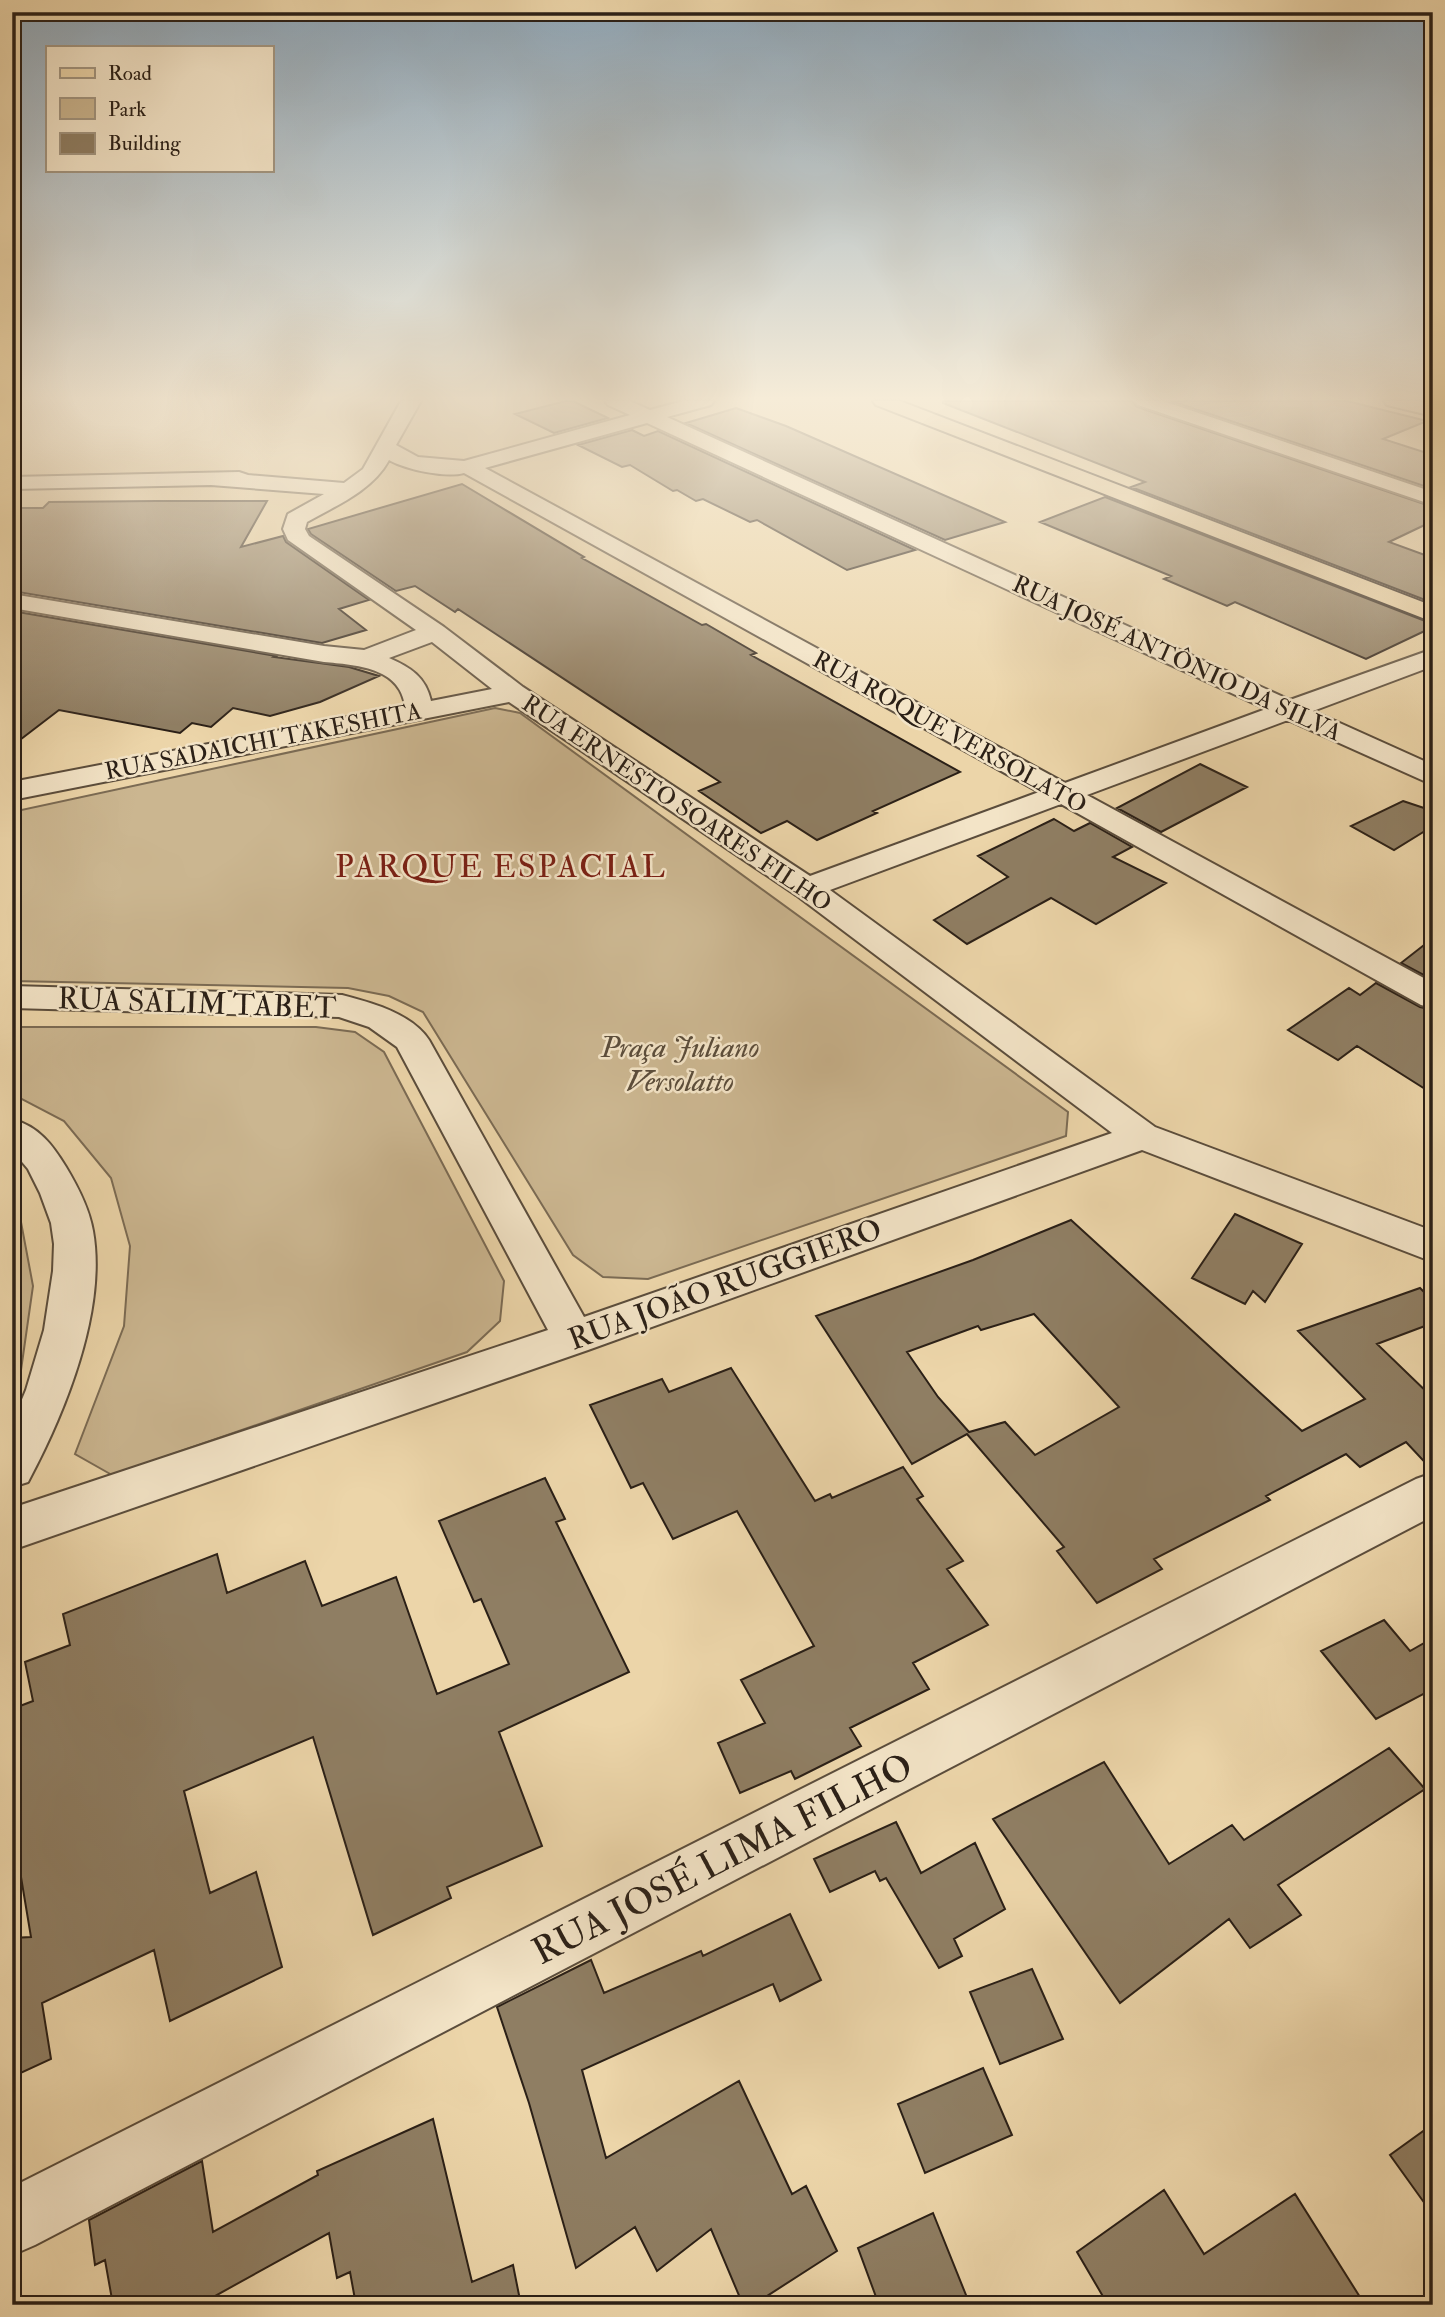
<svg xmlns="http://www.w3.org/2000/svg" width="1445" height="2317" font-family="'IM FELL Double Pica',serif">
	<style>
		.green { fill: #cbb690; stroke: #7b6b54; stroke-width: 2 }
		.building { fill: #8f7e63; stroke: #2b2017; stroke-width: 2; fill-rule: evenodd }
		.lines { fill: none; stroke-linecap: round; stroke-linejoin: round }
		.minor-casing { stroke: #5b4d3c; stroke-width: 4 }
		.major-casing { stroke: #2b2017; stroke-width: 4 }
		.minor { fill: #f3e4c7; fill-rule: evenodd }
		.major { fill: #ecd5a9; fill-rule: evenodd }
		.labels { text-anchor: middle; stroke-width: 5; stroke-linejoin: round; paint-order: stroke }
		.far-street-label { font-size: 24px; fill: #2b2017; stroke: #f3e4c7 }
		.street-label { font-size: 30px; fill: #2b2017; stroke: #f3e4c7 }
		.park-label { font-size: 30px; font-style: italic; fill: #5b4d3b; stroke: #f3e4c7 }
		.neighbourhood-label { font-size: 32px; letter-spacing: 2px; fill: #7a1f14; stroke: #f3e4c7 }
		.near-street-label { font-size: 37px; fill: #2b2017; stroke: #f3e4c7 }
	</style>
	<rect width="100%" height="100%" fill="#ecd5a9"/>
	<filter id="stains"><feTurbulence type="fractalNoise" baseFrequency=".00286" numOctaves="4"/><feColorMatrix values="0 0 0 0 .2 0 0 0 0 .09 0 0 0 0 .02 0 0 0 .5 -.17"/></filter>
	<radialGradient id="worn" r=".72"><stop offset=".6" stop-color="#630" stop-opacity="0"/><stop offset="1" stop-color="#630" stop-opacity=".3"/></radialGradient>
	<!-- green -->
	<path class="green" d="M 495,708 L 520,713 L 1068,1112 L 1066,1136 L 648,1279 L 603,1277 L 573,1255 L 423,1012 L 389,996 L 348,988 L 12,981 L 12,812 Z
		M 12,1027 L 316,1027 L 355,1032 L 384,1052 L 504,1281 L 500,1321 L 467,1352 L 112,1475 L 75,1454 L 124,1326 L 130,1246 L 111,1178 L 64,1121 L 12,1094 Z
		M 12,1206 L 21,1222 L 33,1286 L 21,1370 L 12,1383 Z"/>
	<!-- building -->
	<path class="building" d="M 566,401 L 573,401 L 608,418 L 554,433 L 515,414 Z
		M 943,401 L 1132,401 L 1137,407 L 1433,507 L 1433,521 L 1389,542 L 1433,558 L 1433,603 L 1131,487 L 1145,482 L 943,403 Z
		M 1171,401 L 1347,401 L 1427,421 L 1383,439 L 1433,455 L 1433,489 Z
		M 736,408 L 786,426 L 1005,522 L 945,540 L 686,423 Z
		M 632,430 L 644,436 L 658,431 L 915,550 L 847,570 L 757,520 L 750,522 L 703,499 L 696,501 L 677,490 L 673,491 L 630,465 L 622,467 L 578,445 Z
		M 462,484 L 584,557 L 582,558 L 702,625 L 706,624 L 756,653 L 751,655 L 960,772 L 873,811 L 877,813 L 817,840 L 787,821 L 761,833 L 699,791 L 720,782 L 458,609 L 455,612 L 415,586 L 396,591 L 311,534 L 308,529 Z
		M 1105,497 L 1433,624 L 1433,627 L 1366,659 L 1235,602 L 1227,606 L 1164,579 L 1171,576 L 1040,522 Z
		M 156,501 L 267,501 L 241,547 L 283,536 L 286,542 L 369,600 L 339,609 L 366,630 L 322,643 L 12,591 L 12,508 L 43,508 L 49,502 Z
		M 12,611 L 276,656 L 274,657 L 349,667 L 379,676 L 320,702 L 270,716 L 233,708 L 211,727 L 192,723 L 180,733 L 59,710 L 12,746 Z
		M 1200,764 L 1247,787 L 1161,832 L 1117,808 Z
		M 1403,801 L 1433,811 L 1433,826 L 1394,850 L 1351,826 Z
		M 1054,819 L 1074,831 L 1090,823 L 1132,847 L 1113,857 L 1166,883 L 1096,924 L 1051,898 L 967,944 L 934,920 L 1008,877 L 978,856 Z
		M 1433,938 L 1433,980 L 1401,963 Z
		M 1376,983 L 1420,1007 L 1433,1010 L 1433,1094 L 1357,1046 L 1338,1060 L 1288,1030 L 1349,988 L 1360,995 Z
		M 1235,1214 L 1302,1244 L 1265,1302 L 1253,1291 L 1245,1304 L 1192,1278 Z
		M 1071,1220 L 1302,1431 L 1365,1399 L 1298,1331 L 1420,1288 L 1433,1301 L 1433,1323 L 1377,1344 L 1433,1398 L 1433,1471 L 1406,1442 L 1360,1467 L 1346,1454 L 1266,1496 L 1270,1500 L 1154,1559 L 1162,1569 L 1097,1603 L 1057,1551 L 1064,1547 L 967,1434 L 912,1464 L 816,1316 L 973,1260 ZM 1034,1314 L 1119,1407 L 1035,1455 L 1005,1422 L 969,1432 L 938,1397 L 907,1352 L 978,1326 L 981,1330 Z
		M 731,1368 L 815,1501 L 830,1494 L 832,1498 L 903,1467 L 923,1496 L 917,1499 L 963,1561 L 947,1569 L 988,1625 L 913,1663 L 929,1689 L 850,1728 L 861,1746 L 795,1779 L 791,1771 L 740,1793 L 718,1743 L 765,1723 L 741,1680 L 814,1646 L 737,1511 L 673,1539 L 643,1483 L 631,1488 L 590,1405 L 662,1379 L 669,1392 Z
		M 545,1478 L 565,1519 L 556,1522 L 629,1672 L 499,1732 L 542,1846 L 447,1887 L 451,1898 L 373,1935 L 313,1737 L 184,1791 L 210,1893 L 256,1872 L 282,1967 L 170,2021 L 154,1950 L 42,2003 L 51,2059 L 12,2077 L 12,1938 L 31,1937 L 12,1823 L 12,1709 L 33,1701 L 25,1662 L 70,1645 L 63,1614 L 217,1554 L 227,1593 L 305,1561 L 322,1606 L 396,1577 L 437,1694 L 509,1664 L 481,1599 L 474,1602 L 439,1521 Z
		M 1384,1620 L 1410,1651 L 1433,1638 L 1433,1689 L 1376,1719 L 1321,1651 Z
		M 1389,1748 L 1425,1789 L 1278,1885 L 1301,1915 L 1250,1948 L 1229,1919 L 1120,2003 L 993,1819 L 1104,1762 L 1169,1864 L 1232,1825 L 1244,1840 Z
		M 896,1822 L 921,1873 L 975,1843 L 1005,1909 L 954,1939 L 962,1956 L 939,1968 L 886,1878 L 880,1881 L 875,1871 L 830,1892 L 814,1859 Z
		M 790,1914 L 821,1980 L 780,2001 L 773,1984 L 582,2070 L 606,2158 L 739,2081 L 792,2194 L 806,2186 L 837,2251 L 753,2305 L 743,2305 L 711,2229 L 657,2271 L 635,2227 L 576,2268 L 529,2103 L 497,2007 L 591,1960 L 604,1993 L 701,1951 L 703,1956 Z
		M 1032,1969 L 1063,2039 L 1000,2064 L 970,1992 Z
		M 983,2068 L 1012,2135 L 925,2173 L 898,2104 Z
		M 433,2119 L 472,2282 L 513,2265 L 521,2305 L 356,2305 L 350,2272 L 337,2278 L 329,2233 L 215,2296 L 217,2305 L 113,2305 L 105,2260 L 95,2265 L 89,2220 L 202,2161 L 213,2232 L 318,2175 L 317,2171 Z
		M 1433,2124 L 1433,2215 L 1390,2155 Z
		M 1164,2190 L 1204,2254 L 1295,2194 L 1365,2305 L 1108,2305 L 1077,2252 Z
		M 933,2213 L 970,2305 L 879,2305 L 858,2248 Z"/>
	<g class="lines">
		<!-- minor casing -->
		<g class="minor-casing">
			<path id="minor" d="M 401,401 L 421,401 L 396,445 L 418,457 L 464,461 L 630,415 L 608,405 L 605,401 L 630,401 L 650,410 L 683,401 L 714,401 L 711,405 L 667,417 L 1290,700 L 1433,649 L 1433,666 L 1313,711 L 1433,765 L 1433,785 L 1288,720 L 1087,795 L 1433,983 L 1433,1008 L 1421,1005 L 1061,804 L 830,890 L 1155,1127 L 1433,1231 L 1433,1262 L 1142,1150 L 588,1350 L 12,1550 L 12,1508 L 548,1330 L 397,1047 L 369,1027 L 339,1017 L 12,1008 L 12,986 L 342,995 C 372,1003 411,1013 429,1040 L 584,1317 L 1112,1133 L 796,895 L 509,702 L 12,800 L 12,782 L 405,706 C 400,667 355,665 324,662 L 12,608 L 12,594 L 324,646 L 364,650 L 416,630 L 288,540 L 283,529 L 288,514 L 324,494 L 211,485 L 12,489 L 12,477 L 239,472 L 248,475 L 344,483 L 363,469 ZM 647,423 L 1266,709 L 1065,783 L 485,468 ZM 389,460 C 407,470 446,478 464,473 L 1039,792 L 810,876 L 523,687 L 444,627 L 309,536 L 305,529 L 307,522 C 337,505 372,491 389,460 ZM 432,642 L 492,689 L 431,701 C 426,677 410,667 389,658 Z
				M 1135,401 L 1163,401 L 1433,492 L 1433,505 L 1138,405 Z
				M 12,1119 C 39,1127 52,1144 66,1167 C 78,1187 89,1208 93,1231 C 107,1310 65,1413 28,1482 L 12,1487 L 12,1423 L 26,1390 L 44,1330 L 53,1271 L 54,1244 L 51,1223 L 40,1193 L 28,1169 L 12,1150 Z
				M 1433,1473 L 1433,1516 L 35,2245 L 12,2255 L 12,2187 L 1416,1479 Z"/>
		</g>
		<!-- major casing -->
		<g class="major-casing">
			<path id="major" d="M 873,401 L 900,401 L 1433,606 L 1433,622 L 876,405 Z
				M 1384,401 L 1418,401 L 1433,404 L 1433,416 L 1387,405 Z"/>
		</g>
		<!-- minor -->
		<use href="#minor" class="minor"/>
		<!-- major -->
		<use href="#major" class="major"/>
	</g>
	<!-- sky -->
	<linearGradient id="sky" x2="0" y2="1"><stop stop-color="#8fa8bb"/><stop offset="0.55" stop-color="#f6ecd8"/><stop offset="1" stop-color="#f6ecd8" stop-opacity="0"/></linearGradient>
	<rect width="1445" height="725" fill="url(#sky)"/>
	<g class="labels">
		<!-- far-street labels -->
		<g class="far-street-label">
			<text transform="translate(1177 658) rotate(25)" y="8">RUA JOSÉ ANTÔNIO DA SILVA</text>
			<text transform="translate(950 732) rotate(29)" y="8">RUA ROQUE VERSOLATO</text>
			<text transform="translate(263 741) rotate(-11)" y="8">RUA SADAICHI TAKESHITA</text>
			<text transform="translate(677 803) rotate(34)" y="8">RUA ERNESTO SOARES FILHO</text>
		</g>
		<!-- street labels -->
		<g class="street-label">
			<text transform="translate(197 1003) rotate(2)" y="10">RUA SALIM TABET</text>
			<text transform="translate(725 1284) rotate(-20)" y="10">RUA JOÃO RUGGIERO</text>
		</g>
		<!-- park labels -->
		<g class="park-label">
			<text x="680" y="1057">Praça Juliano<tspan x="680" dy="34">Versolatto</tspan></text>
		</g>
		<!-- neighbourhood labels -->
		<g class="neighbourhood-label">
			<text x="501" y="877">PARQUE ESPACIAL</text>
		</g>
		<!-- near-street labels -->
		<g class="near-street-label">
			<text transform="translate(722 1858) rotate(-27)" y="13">RUA JOSÉ LIMA FILHO</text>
		</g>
	</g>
	<!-- margin -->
	<rect width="1445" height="2317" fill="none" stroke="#ecd5a9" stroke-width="42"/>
	<rect x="14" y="14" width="1417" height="2289" fill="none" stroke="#2b2017" stroke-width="3.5"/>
	<rect x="21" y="21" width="1403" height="2275" fill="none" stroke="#2b2017" stroke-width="2"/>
	<!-- legend -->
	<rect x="46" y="46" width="228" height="126" fill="#f3e4c7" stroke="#a39681" stroke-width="2"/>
	<rect x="60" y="68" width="35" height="10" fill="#ecd5a9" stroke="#a39681" stroke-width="2"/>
	<text x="108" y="80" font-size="21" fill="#2b2017">Road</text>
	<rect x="60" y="98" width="35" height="21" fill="#cbb690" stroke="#a39681" stroke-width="2"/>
	<text x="108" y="116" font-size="21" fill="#2b2017">Park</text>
	<rect x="60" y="133" width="35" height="21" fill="#8f7e63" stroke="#a39681" stroke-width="2"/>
	<text x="108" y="150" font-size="21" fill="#2b2017">Building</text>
	<rect width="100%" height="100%" filter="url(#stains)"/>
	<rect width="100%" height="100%" fill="url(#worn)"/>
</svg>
